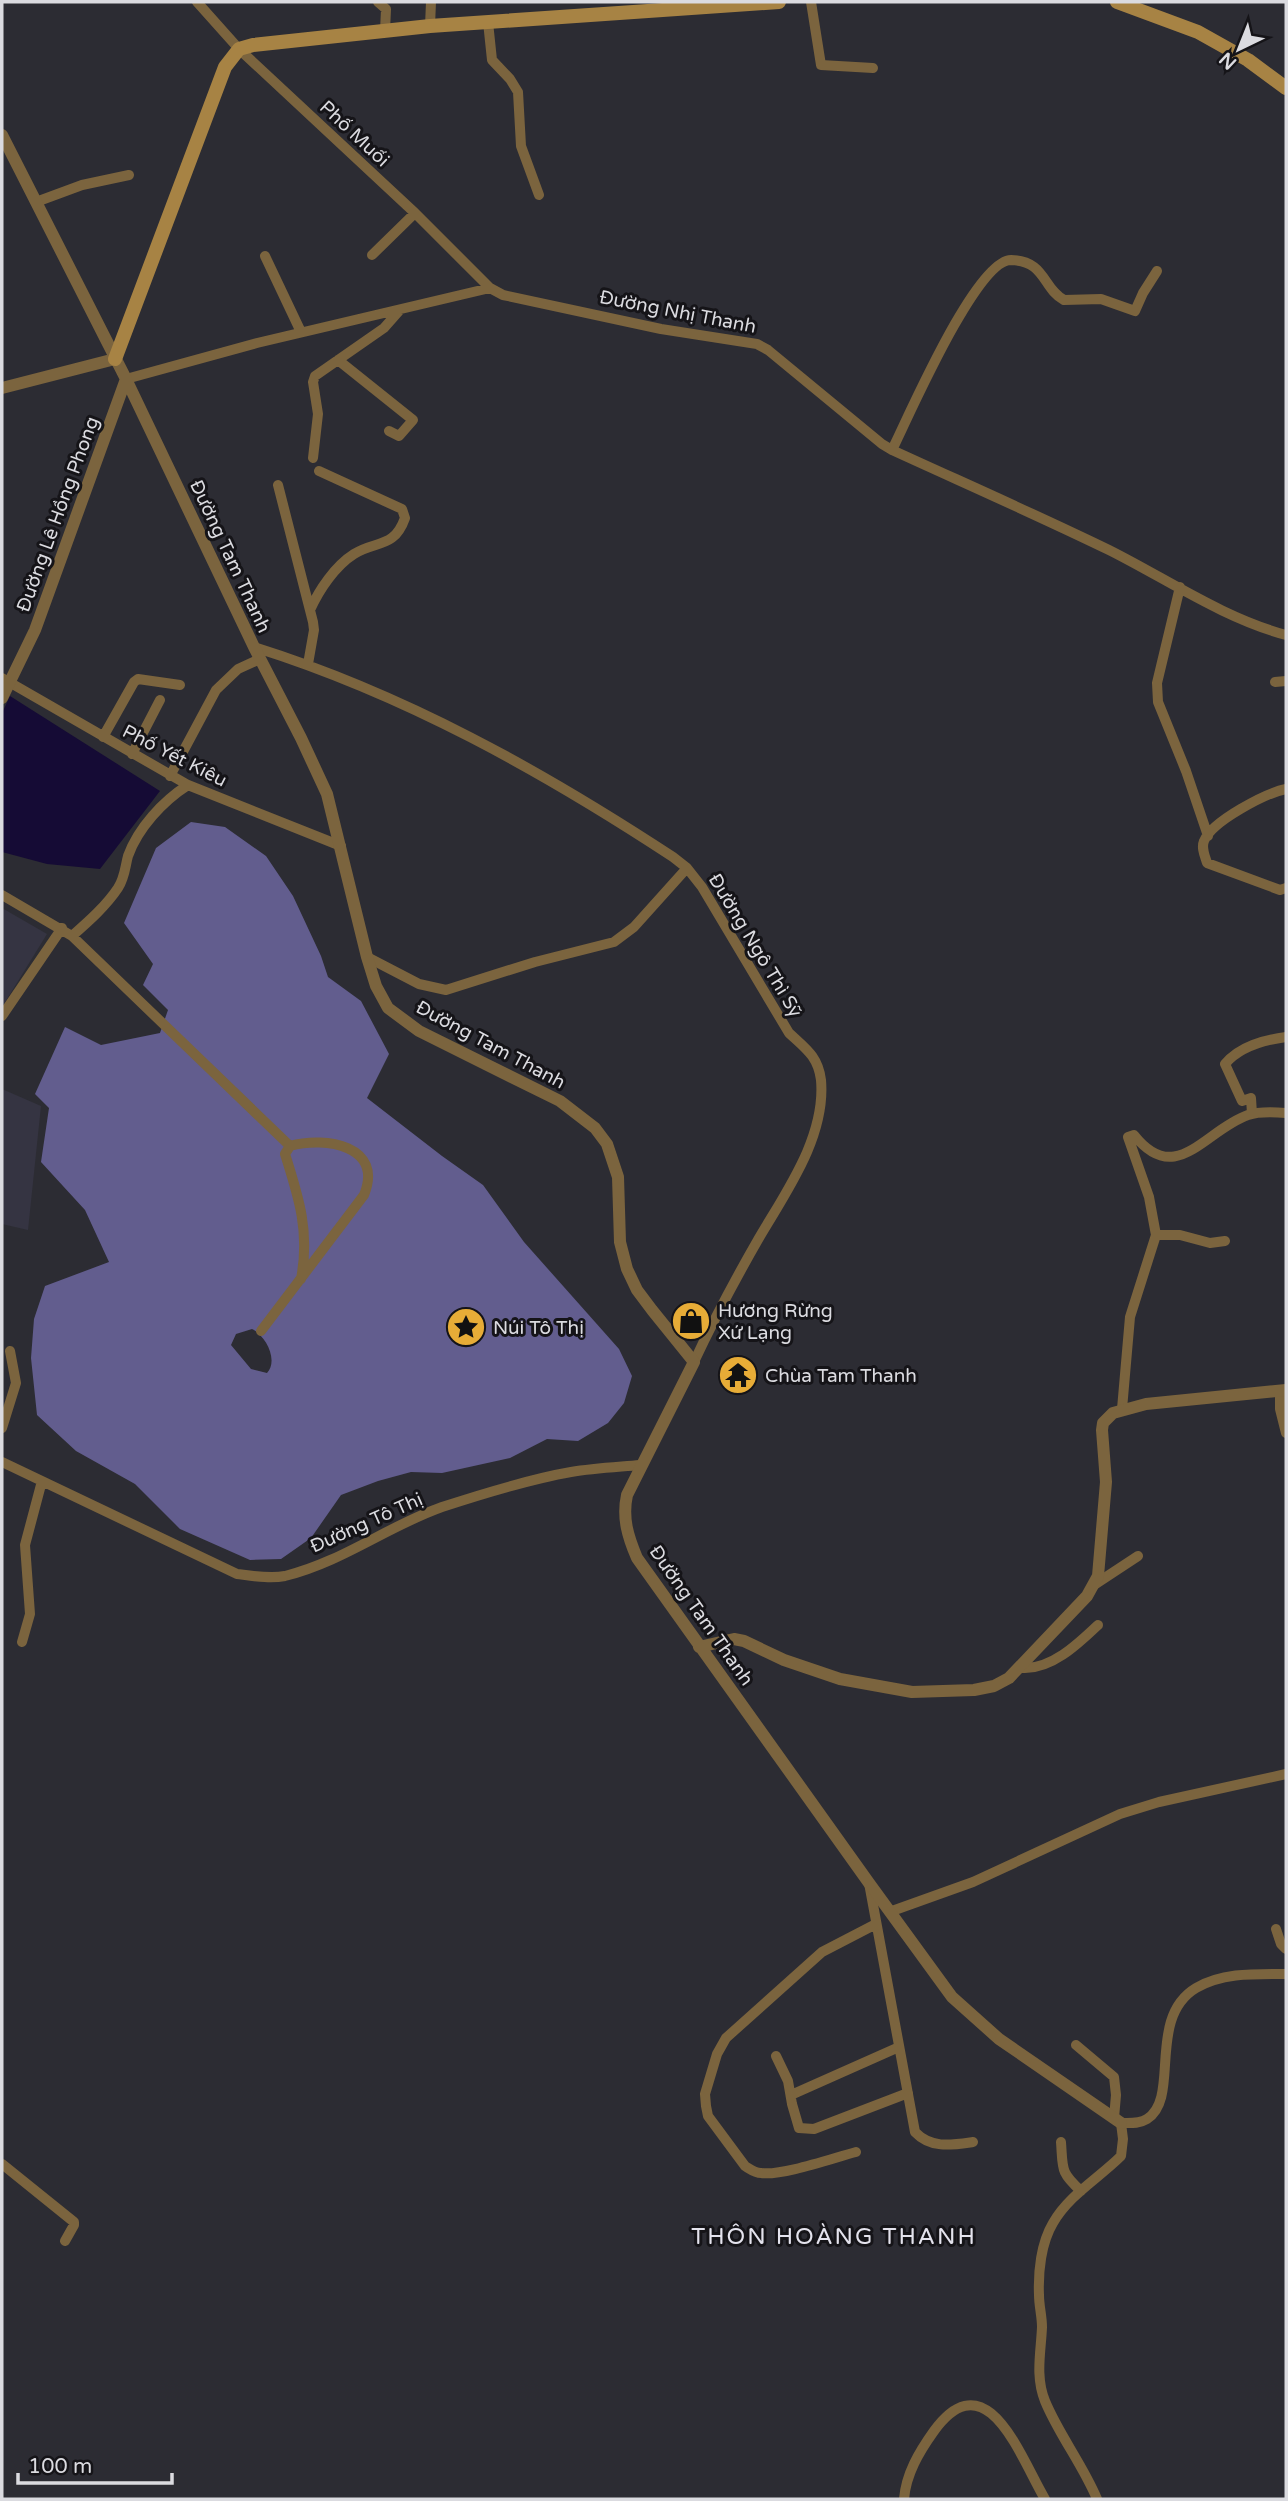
<svg xmlns="http://www.w3.org/2000/svg" width="1288" height="2501" font-family="'Varela Round',sans-serif">
	<style>
		.built { fill: #353442 }
		.forest { fill: #625d8e; fill-rule: evenodd }
		.water { fill: #150b35 }
		.lines { fill: none; stroke-linecap: round; stroke-linejoin: round }
		.minor { stroke: #7b643e; stroke-width: 10 }
		.tertiary { stroke: #7b643e; stroke-width: 12 }
		.secondary { stroke: #a78344; stroke-width: 14 }
		.labels { text-anchor: middle; stroke-width: 6; stroke-linejoin: round; paint-order: stroke }
		.street-label { font-size: 19px; fill: #dbdbe0; stroke: #151418 }
		.poi-label { font-size: 19px; fill: #dbdbe0; stroke: #151418; text-anchor: start }
		.quarter-label { font-size: 23px; letter-spacing: 2px; fill: #e4e3ed; stroke: #151418 }
	</style>
	<rect width="100%" height="100%" fill="#2c2c33"/>
	<!-- built -->
	<path class="built" d="M 2,908 L 47,934 L 2,1007 Z
		M 2,1089 L 41,1106 L 28,1230 L 2,1224 Z"/>
	<!-- forest -->
	<path class="forest" d="M 191,822 L 225,827 L 266,856 L 293,896 L 321,956 L 328,977 L 361,1001 L 389,1054 L 367,1098 L 442,1156 L 483,1185 L 524,1242 L 619,1349 L 632,1376 L 624,1403 L 608,1423 L 578,1441 L 547,1439 L 510,1458 L 442,1473 L 411,1472 L 378,1481 L 341,1495 L 311,1538 L 281,1559 L 250,1560 L 180,1529 L 135,1484 L 76,1451 L 37,1415 L 31,1358 L 34,1319 L 45,1286 L 109,1262 L 85,1210 L 41,1162 L 49,1108 L 35,1094 L 65,1027 L 101,1045 L 160,1033 L 168,1010 L 143,985 L 153,964 L 124,923 L 156,848 ZM 252,1329 C 265,1335 279,1360 267,1373 L 251,1369 L 231,1345 L 236,1334 Z"/>
	<!-- water -->
	<path class="water" d="M 10,696 L 160,791 L 100,869 L 47,864 L 2,852 L 2,713 Z"/>
	<g class="lines">
		<!-- minor -->
		<path class="minor" d="M 197,2 L 239,49 L 415,213 L 490,288
			M 378,2 L 386,9 L 385,31
			M 811,2 L 821,65 L 873,68
			M 488,22 L 492,60 L 510,79 L 518,92 L 521,146 L 539,195
			M 430,26 L 431,2
			M 36,202 L 82,185 L 129,175
			M 372,255 L 415,213
			M 265,256 L 301,332
			M 338,360 L 413,420 L 399,436 L 389,431
			M 126,379 L 257,343 L 490,288 L 503,295 L 661,329 L 757,344 L 768,350 L 882,444 L 892,450 C 964,483 1037,515 1109,550 C 1167,579 1223,618 1286,635
			M 892,450 C 908,418 976,260 1011,260 C 1046,261 1042,288 1064,300 L 1101,299 L 1135,311 L 1143,293 L 1157,271
			M 313,458 L 318,414 L 313,382 L 315,376 L 384,328 L 399,311
			M 278,485 L 313,622 L 314,630 L 308,664
			M 1180,587 L 1157,683 L 1158,702 L 1186,771 L 1208,836
			M 310,610 C 319,590 335,566 354,554 C 376,540 394,549 405,518 L 402,509 L 319,471
			M 254,647 C 404,694 542,771 673,857 L 687,868 L 702,887 L 789,1033 C 805,1048 818,1056 821,1080 C 826,1137 786,1192 759,1238 C 736,1278 714,1319 694,1362
			M 2,678 L 188,785 L 341,846
			M 1275,682 L 1286,681
			M 103,737 L 134,682 L 138,679 L 180,685
			M 132,754 L 160,700
			M 170,776 L 216,690 L 238,669 L 260,659
			M 1286,789 C 1266,793 1212,821 1204,841 C 1201,848 1205,856 1207,863 L 1280,890 L 1286,888
			M 2,895 L 72,936 L 290,1146
			M 72,936 C 89,921 106,906 118,888 C 125,877 125,867 128,856 C 138,828 163,801 188,785
			M 367,957 L 419,984 L 446,990 L 535,962 L 614,942 L 634,927 L 687,868
			M 2,1016 L 62,928
			M 1252,1114 L 1251,1098 L 1242,1101 L 1225,1064 C 1240,1046 1264,1040 1286,1037
			M 1156,1235 L 1180,1235 L 1210,1243 L 1225,1241
			M 261,1331 L 364,1195 C 384,1146 326,1136 290,1146 L 285,1154 C 299,1198 310,1232 301,1279
			M 1280,1391 L 1280,1409 L 1286,1433
			M 1122,1409 L 1130,1317 L 1156,1235 L 1149,1197 L 1128,1137 L 1134,1135 C 1176,1188 1205,1130 1248,1115 C 1260,1111 1274,1112 1286,1113
			M 2,1428 L 16,1383 L 10,1351
			M 2,1462 L 237,1574 C 253,1576 270,1579 285,1576 C 342,1562 388,1526 442,1507 C 482,1494 530,1479 571,1472 C 594,1468 618,1467 640,1465
			M 1094,1585 L 1138,1556
			M 22,1642 L 30,1614 L 25,1545 L 42,1481
			M 1022,1668 C 1051,1670 1078,1644 1098,1625
			M 869,1883 L 915,2132 C 931,2149 952,2145 973,2142
			M 892,1911 L 973,1882 L 1120,1814 L 1159,1802 L 1286,1774
			M 1276,1929 L 1281,1944 L 1286,1949
			M 1076,2045 L 1114,2077 L 1116,2095 L 1114,2118
			M 776,2056 L 788,2081 L 792,2104 L 799,2128 L 814,2129 L 908,2093
			M 791,2095 L 899,2047
			M 1061,2142 C 1063,2169 1060,2172 1081,2191
			M 856,2152 C 833,2158 782,2176 761,2173 C 755,2173 750,2169 745,2166 L 708,2116 L 706,2106 L 705,2094 L 717,2054 L 726,2038 L 822,1952 L 876,1924
			M 2,2164 L 74,2222 L 74,2225 L 65,2241
			M 904,2499 C 906,2474 919,2452 934,2431 C 987,2358 1021,2459 1045,2499
			M 1097,2499 C 1083,2465 1059,2435 1045,2401 C 1035,2376 1041,2352 1042,2327 C 1042,2316 1039,2306 1039,2295 C 1038,2272 1041,2243 1053,2223 C 1069,2195 1099,2178 1121,2156 L 1123,2139 L 1121,2123 C 1130,2123 1139,2124 1147,2119 C 1181,2098 1146,2018 1196,1988 C 1223,1972 1257,1974 1286,1974"/>
		<!-- tertiary -->
		<path class="tertiary" d="M 2,135 L 126,379 L 254,647 L 301,738 L 327,794 L 367,957 L 376,986 L 388,1008 L 419,1031 L 560,1101 L 595,1128 L 607,1144 L 618,1177 L 620,1242 L 627,1269 L 637,1290 L 652,1310 L 694,1362 L 627,1495 C 622,1518 628,1537 637,1558 L 869,1883 L 952,1997 L 999,2039 L 1121,2123
			M 2,388 L 115,359
			M 2,698 L 35,630 L 126,379
			M 699,1647 L 734,1639 L 744,1641 L 784,1660 L 840,1679 L 912,1692 L 974,1690 L 994,1686 L 1009,1678 L 1087,1596 L 1098,1576 L 1106,1482 L 1102,1430 L 1103,1423 L 1113,1413 L 1146,1404 L 1286,1390"/>
		<!-- secondary -->
		<path class="secondary" d="M 1117,2 L 1198,32 L 1248,60 L 1286,88
			M 115,359 L 225,67 L 239,49 L 253,45 L 430,26 L 779,2"/>
	</g>
	<!-- icons -->
	<defs>
		<g id="shop-disc" transform="scale(2.0125)"><circle r="9.5" fill="#e7ac37" stroke="#151418"/><path d="M-5-2.5h2.3a2.7 3.5 0 0 1 5.4 0H5L5.5 6h-11ZM-1.5-2.5h3a1.5 2.3 0 0 0-3 0Z" fill="#111"/></g>
		<g id="sight-disc" transform="scale(2.0125)"><circle r="9.5" fill="#e7ac37" stroke="#151418"/><path d="M0-6L1.8-2.2L6-1.7L2.9 1.2L3.7 5.4L0 3.3L-3.7 5.4L-2.9 1.2L-6-1.7L-1.8-2.2Z" fill="#111"/></g>
		<g id="temple-disc" transform="scale(2.0125)"><circle r="9.5" fill="#e7ac37" stroke="#151418"/><path d="M0-6L5-2H3V0L6.5 2.5H4V6H1.5V3h-3V6H-4V2.5H-6.5L-3 0V-2H-5Z" fill="#111"/></g>
	</defs>
	<g fill-rule="evenodd">
		<use href="#shop-disc" x="691" y="1321"/>
		<use href="#sight-disc" x="466" y="1327"/>
		<use href="#temple-disc" x="738" y="1375"/>
	</g>
	<g class="labels">
		<!-- street labels -->
		<g class="street-label">
			<text transform="translate(355 133) rotate(43)" y="7">Phố Muối</text>
			<text transform="translate(678 311) rotate(11)" y="7">Đường Nhị Thanh</text>
			<text transform="translate(57 514) rotate(-70)" y="7">Đường Lê Hồng Phong</text>
			<text transform="translate(231 556) rotate(65)" y="7">Đường Tam Thanh</text>
			<text transform="translate(175 755) rotate(27)" y="7">Phố Yết Kiêu</text>
			<text transform="translate(756 945) rotate(59)" y="7">Đường Ngô Thì Sỹ</text>
			<text transform="translate(491 1044) rotate(28)" y="7">Đường Tam Thanh</text>
			<text transform="translate(366 1522) rotate(-24)" y="7">Đường Tô Thị</text>
			<text transform="translate(702 1615) rotate(55)" y="7">Đường Tam Thanh</text>
		</g>
		<!-- poi labels -->
		<g class="poi-label">
			<text x="718" y="1317">Hương Rừng<tspan x="718" dy="22">Xứ Lạng</tspan></text>
			<text x="493" y="1334">Núi Tô Thị</text>
			<text x="765" y="1382">Chùa Tam Thanh</text>
		</g>
		<!-- quarter labels -->
		<g class="quarter-label">
			<text x="834" y="2244">THÔN HOÀNG THANH</text>
		</g>
	</g>
	<!-- border -->
	<rect width="1288" height="2501" fill="none" stroke="#dbdbe0" stroke-width="7"/>
	<!-- north arrow -->
	<g transform="translate(1239 49) rotate(223)" stroke="#151418" stroke-width="5" paint-order="stroke">
	<path d="M0-5L12 26L0 18L-12 26Z" fill="#dbdbe0"/>
	<text y="-10" font-size="19" font-weight="bold" text-anchor="middle" fill="#dbdbe0">N</text>
	</g>
	<!-- scale -->
	<path d="M18 2473v10h154v-10" fill="none" stroke="#dbdbe0" stroke-width="3.5"/>
	<text x="28" y="2473" font-size="21" fill="#dbdbe0" stroke="#151418" stroke-width="5" paint-order="stroke">100 m</text>
</svg>
